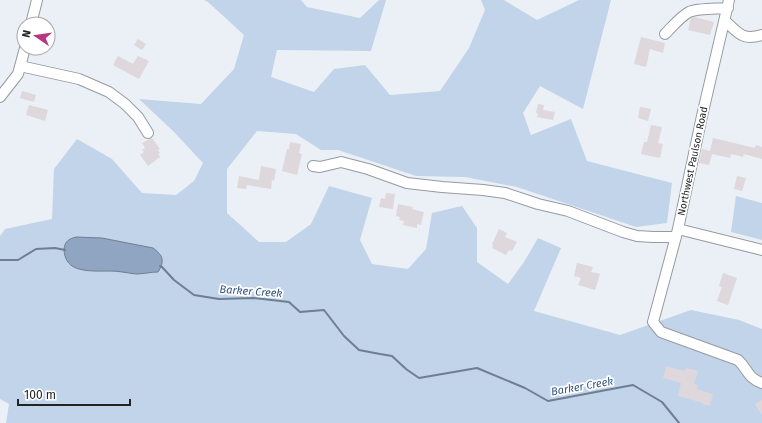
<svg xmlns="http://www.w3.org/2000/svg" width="762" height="423" font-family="'Fira Sans',sans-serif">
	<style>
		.green { fill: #c2d4e9; fill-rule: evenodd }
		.water { fill: #8fa5c2; stroke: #6e7e93 }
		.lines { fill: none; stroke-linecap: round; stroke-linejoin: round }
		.stream { stroke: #6e7e93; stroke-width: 2 }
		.building { fill: #ded7db }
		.minor-casing { stroke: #969ba1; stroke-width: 12 }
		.minor { stroke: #fff; stroke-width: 10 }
		.labels { text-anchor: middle; stroke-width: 3.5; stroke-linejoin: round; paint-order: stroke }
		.street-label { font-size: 10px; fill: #212325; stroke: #fff }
		.water-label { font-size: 11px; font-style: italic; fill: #365781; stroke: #fff }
	</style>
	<rect width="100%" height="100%" fill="#eaf0f6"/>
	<!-- green -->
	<path class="green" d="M 204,0 L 301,0 L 307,7 L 360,18 L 379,0 L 386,0 L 371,51 L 277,50 L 271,77 L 314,92 L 334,69 L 365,65 L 390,95 L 440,91 L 469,48 L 485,10 L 481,0 L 504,0 L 537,20 L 579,0 L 611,0 L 583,109 L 540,86 L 523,113 L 531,135 L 571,119 L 587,161 L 672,183 L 667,223 L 636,227 L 517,187 L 465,177 L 416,176 L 338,150 L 321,150 L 296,134 L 257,131 L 227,169 L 227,213 L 259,242 L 286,242 L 311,224 L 329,186 L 372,198 L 360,240 L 372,264 L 408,269 L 426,249 L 432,213 L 462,206 L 477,228 L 477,262 L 508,284 L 524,262 L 538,238 L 561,248 L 534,311 L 620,335 L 691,310 L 739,320 L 762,329 L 762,423 L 6,423 L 9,404 L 0,399 L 0,236 L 5,229 L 52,219 L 54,169 L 77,139 L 112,159 L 142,193 L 176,195 L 194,181 L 203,163 L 173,131 L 139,99 L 201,104 L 234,69 L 244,35 L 208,2 ZM 76,237 L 102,238 L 153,248 L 160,253 L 162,260 L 158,272 L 91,270 L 76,268 L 67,262 L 64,255 L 65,244 Z
		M 736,196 L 762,203 L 762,240 L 731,232 Z"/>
	<!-- water -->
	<path class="water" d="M 76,237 L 102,238 L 153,248 C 163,255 165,261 158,272 C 151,272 143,274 136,274 C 127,273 119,271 111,271 C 101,271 86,272 76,268 C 68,265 64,258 64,249 C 65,241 69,239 76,237 Z"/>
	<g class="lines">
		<!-- stream -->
		<path class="stream" d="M 0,260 L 18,260 L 36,249 L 55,248 L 65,250
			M 160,266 L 162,267 L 174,280 L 194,295 L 219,299 L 253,298 L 289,302 L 300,312 L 324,310 L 344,336 L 359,350 L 380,354 L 392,356 L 406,369 L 419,378 L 477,368 L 525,388 L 548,401 L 633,385 L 662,402 L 679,423"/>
	</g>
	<!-- building -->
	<path class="building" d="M 694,17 L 714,22 L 710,35 L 688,30 L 691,18 Z
		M 641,37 L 665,43 L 663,53 L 650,49 L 646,67 L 634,64 Z
		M 138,39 L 146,44 L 142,50 L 134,45 Z
		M 118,56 L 133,64 L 138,56 L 149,61 L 139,79 L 113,65 Z
		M 22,91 L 36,95 L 34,102 L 20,98 Z
		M 538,104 L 544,105 L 543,110 L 555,112 L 553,120 L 537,117 L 538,114 L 536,113 Z
		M 29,105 L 48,110 L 45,121 L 26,115 Z
		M 640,107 L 651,109 L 648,121 L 638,118 Z
		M 651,125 L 662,127 L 658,143 L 663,144 L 660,158 L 641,154 L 644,142 L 647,142 Z
		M 152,138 L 160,149 L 158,150 L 160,153 L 158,154 L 160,157 L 148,166 L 140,155 L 144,152 L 142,150 L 145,148 L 142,143 Z
		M 713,138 L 755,148 L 756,145 L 762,147 L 762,159 L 744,154 L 743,157 L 731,154 L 730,158 L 712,154 L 709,165 L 699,163 L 702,149 L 710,151 Z
		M 290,142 L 301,144 L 299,153 L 302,154 L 297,175 L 282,171 L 287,149 L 289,149 Z
		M 261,166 L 276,169 L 274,181 L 272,180 L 271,189 L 247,185 L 246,189 L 237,188 L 239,176 L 259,180 Z
		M 737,176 L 746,178 L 742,191 L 734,189 Z
		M 386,193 L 395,194 L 393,209 L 379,207 L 381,198 L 385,199 Z
		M 398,204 L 413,207 L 412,209 L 424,212 L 421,225 L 417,224 L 417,228 L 403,225 L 404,221 L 399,220 L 400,217 L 396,216 Z
		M 499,229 L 507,233 L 505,237 L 517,242 L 512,251 L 509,250 L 506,255 L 492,248 L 493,245 L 492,244 Z
		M 577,263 L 593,267 L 591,272 L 600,274 L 595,290 L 578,285 L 581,278 L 574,276 Z
		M 723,273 L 737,278 L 728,305 L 717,301 L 722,287 L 719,286 Z
		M 666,366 L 685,371 L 686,368 L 698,371 L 694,384 L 698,385 L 697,389 L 713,394 L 710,406 L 703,404 L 703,403 L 678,396 L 681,383 L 663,378 Z
		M 762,400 L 762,415 L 755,404 Z"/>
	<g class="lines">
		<!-- minor casing -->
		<g class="minor-casing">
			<path id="minor" d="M 729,0 L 702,116 L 678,229 L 653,322 L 661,332 L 738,360 C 748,369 747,378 762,383
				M 725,21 C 739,33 742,41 762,35
				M 31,24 L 37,0
				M 665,34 C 672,27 680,17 689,12 C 698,8 717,9 728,8
				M 20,66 L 79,79 L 109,92 L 125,104 L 138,117 L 148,133
				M 0,97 L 18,74 L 25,48
				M 313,166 L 320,167 L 341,162 L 368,169 L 407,183 L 442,187 L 483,190 L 505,193 L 538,204 L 568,211 L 623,232 L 637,236 L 653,237 L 676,237
				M 678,229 L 762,250"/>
		</g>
		<!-- minor -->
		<use href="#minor" class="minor"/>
	</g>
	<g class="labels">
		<!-- street labels -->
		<g class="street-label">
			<text transform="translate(692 161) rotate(-78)" y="4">Northwest Paulson Road</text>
		</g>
		<!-- water labels -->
		<g class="water-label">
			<text transform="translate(251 291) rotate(4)" y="4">Barker Creek</text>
			<text transform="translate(582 386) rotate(-10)" y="4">Barker Creek</text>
		</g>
	</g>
	<!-- north arrow -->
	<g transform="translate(36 36) rotate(283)"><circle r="19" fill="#ffffff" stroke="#a6a7a8"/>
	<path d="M0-3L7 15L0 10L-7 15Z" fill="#b73680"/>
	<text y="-6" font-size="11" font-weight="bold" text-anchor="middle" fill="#212325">N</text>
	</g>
	<!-- scale -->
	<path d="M18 399v6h112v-6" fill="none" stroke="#212325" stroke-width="2"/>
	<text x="24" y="399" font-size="12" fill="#212325" stroke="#ffffff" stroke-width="3" paint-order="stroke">100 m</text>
</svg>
